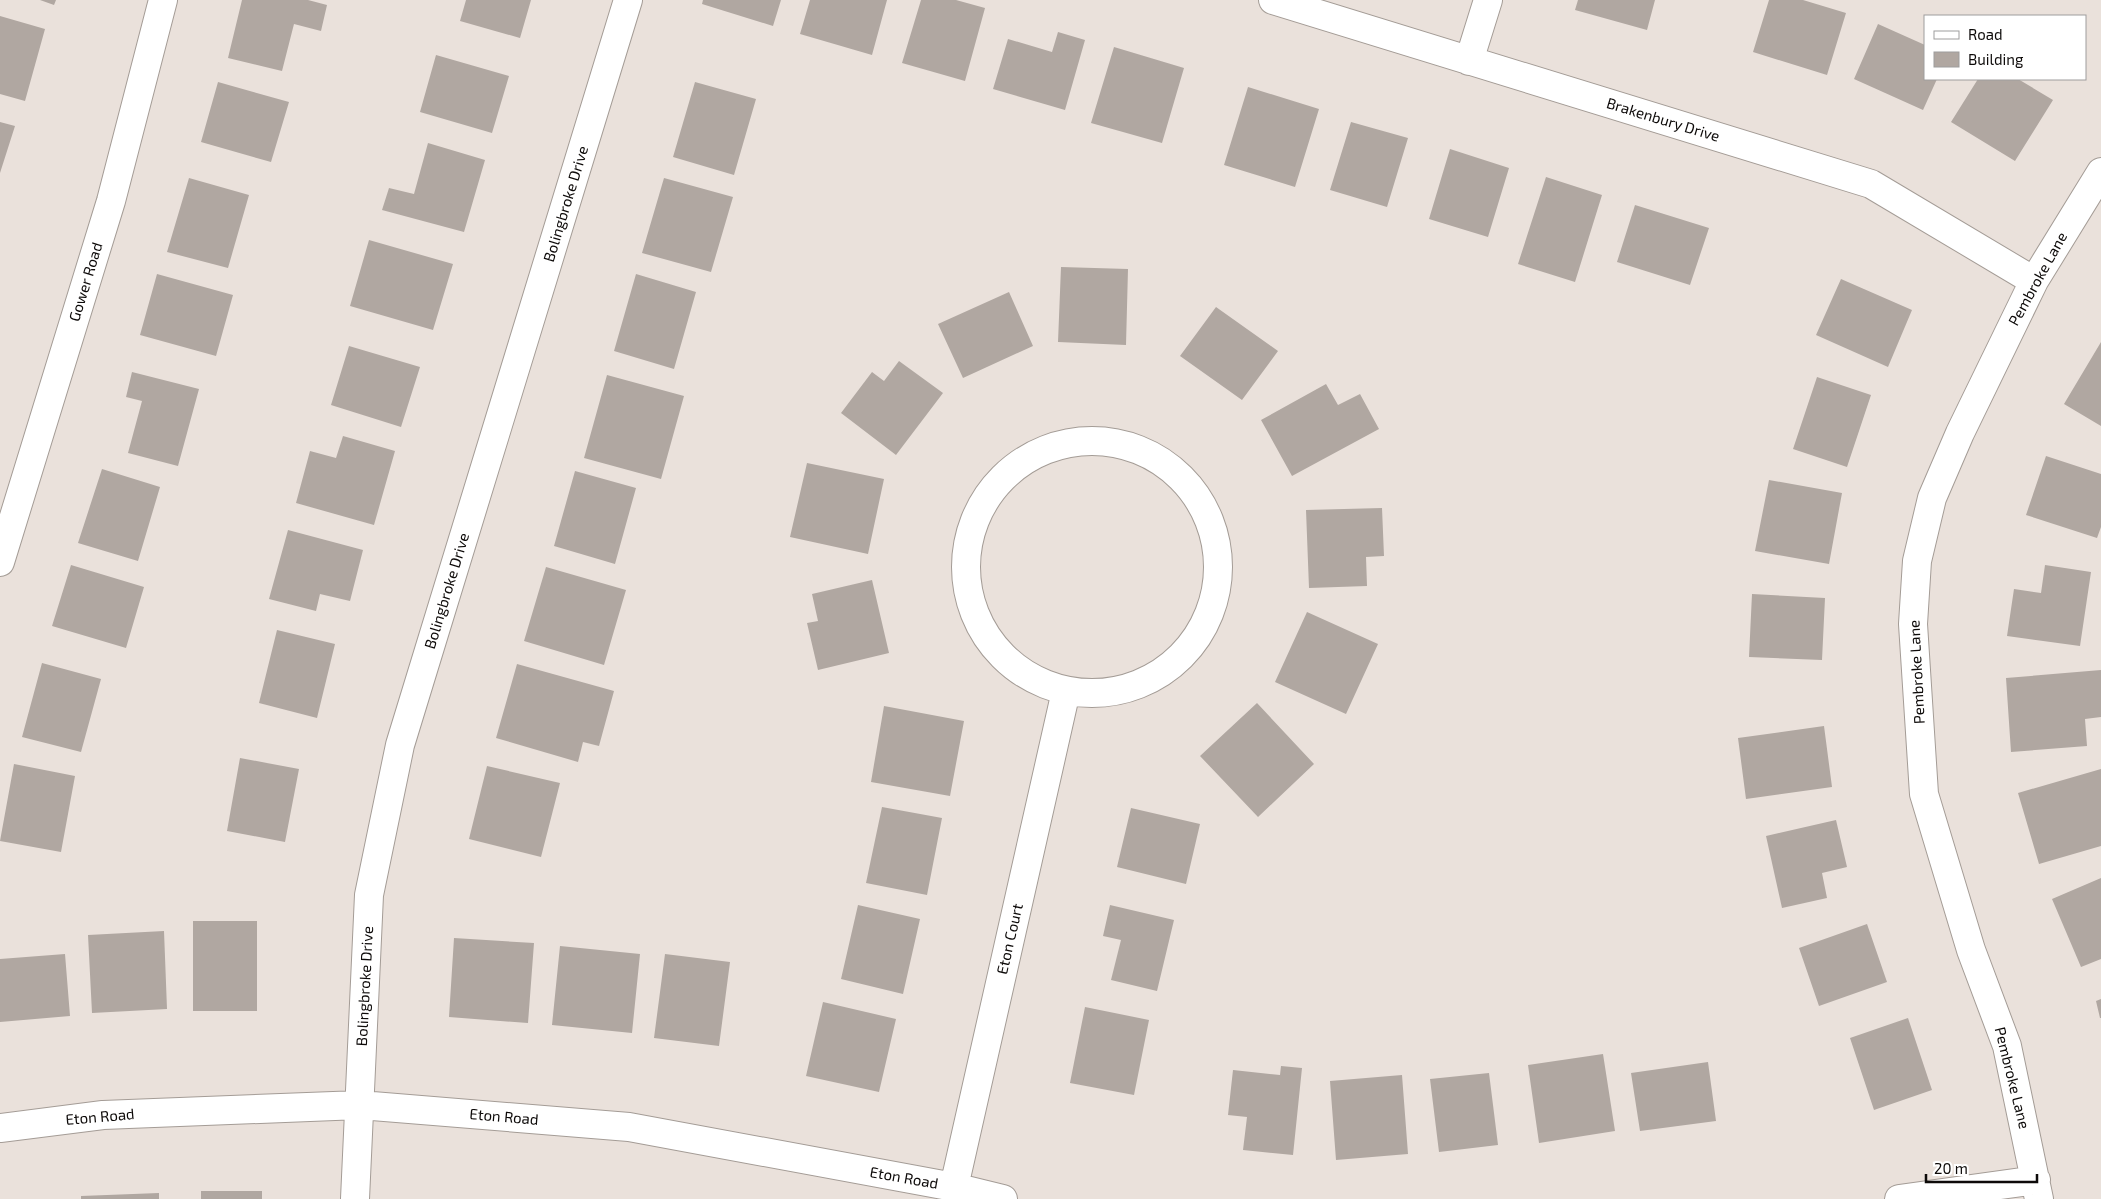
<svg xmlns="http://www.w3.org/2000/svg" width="2101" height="1199" font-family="'Exo 2',sans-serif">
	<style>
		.building { fill: #b0a7a1 }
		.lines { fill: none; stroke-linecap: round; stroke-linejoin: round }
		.minor-casing { stroke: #a49c96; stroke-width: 30 }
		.minor { stroke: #fff; stroke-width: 28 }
		.labels { text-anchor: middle; stroke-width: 5; stroke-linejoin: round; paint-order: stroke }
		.street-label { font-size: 15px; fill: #0d0a09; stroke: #fff }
	</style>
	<rect width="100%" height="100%" fill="#eae1db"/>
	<!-- building -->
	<path class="building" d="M 40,0 L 56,0 L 54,5 Z
		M 242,0 L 308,0 L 327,5 L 321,31 L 294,24 L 282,71 L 228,58 Z
		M 466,0 L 531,0 L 520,38 L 460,21 Z
		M 703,0 L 781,0 L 773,26 L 702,4 Z
		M 810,0 L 887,0 L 872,55 L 800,34 Z
		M 921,0 L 956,0 L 985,8 L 965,81 L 902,63 Z
		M 1578,0 L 1655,0 L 1647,30 L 1575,10 Z
		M 1769,0 L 1803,0 L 1846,13 L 1827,75 L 1753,52 Z
		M 0,16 L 45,29 L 25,101 L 0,94 Z
		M 1878,24 L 1925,45 L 1925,79 L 1937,79 L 1923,110 L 1854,79 Z
		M 1058,32 L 1085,40 L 1065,110 L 993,89 L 1008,39 L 1052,52 Z
		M 1114,47 L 1184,68 L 1162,143 L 1091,123 Z
		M 436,55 L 509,76 L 492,133 L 420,112 Z
		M 1978,79 L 2018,79 L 2053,100 L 2015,161 L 1951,122 Z
		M 218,82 L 289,102 L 271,162 L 201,142 Z
		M 695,82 L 756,99 L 734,175 L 673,157 Z
		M 1248,87 L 1319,109 L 1295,187 L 1224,165 Z
		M 0,122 L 15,126 L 0,173 Z
		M 1351,122 L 1408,138 L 1387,207 L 1330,190 Z
		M 428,143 L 485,160 L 464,232 L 382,210 L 389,188 L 414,194 Z
		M 1450,149 L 1509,168 L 1488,237 L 1429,219 Z
		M 1546,177 L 1602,195 L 1575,282 L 1518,264 Z
		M 189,178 L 249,195 L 228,268 L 167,252 Z
		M 664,178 L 733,197 L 711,272 L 642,253 Z
		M 1635,205 L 1709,228 L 1690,285 L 1617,262 Z
		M 369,240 L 453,264 L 433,330 L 350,306 Z
		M 1061,267 L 1128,269 L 1126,345 L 1058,342 Z
		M 157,274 L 233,295 L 216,356 L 140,335 Z
		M 636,274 L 696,292 L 674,369 L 614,351 Z
		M 1841,279 L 1912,310 L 1888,367 L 1816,335 Z
		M 1009,292 L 1033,346 L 963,378 L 938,324 Z
		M 1216,307 L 1278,351 L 1242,400 L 1180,356 Z
		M 2101,342 L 2101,426 L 2064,404 Z
		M 349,346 L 420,367 L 401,427 L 331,405 Z
		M 899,361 L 943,393 L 896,455 L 841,413 L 872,372 L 884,381 Z
		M 132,372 L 199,389 L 178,466 L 128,453 L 142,401 L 126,397 Z
		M 607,375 L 684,396 L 661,479 L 584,458 Z
		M 1817,377 L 1871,395 L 1847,467 L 1793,449 Z
		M 1326,384 L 1338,405 L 1360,394 L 1379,429 L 1292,476 L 1261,420 Z
		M 343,436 L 395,451 L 374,525 L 296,503 L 310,451 L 336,458 Z
		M 2046,456 L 2101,474 L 2101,527 L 2097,538 L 2026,515 Z
		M 807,463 L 884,479 L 868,554 L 790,537 Z
		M 102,469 L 160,487 L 138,561 L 78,543 Z
		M 575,471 L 636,488 L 615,564 L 554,546 Z
		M 1769,480 L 1842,493 L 1829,564 L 1755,551 Z
		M 1382,508 L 1384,556 L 1366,557 L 1367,586 L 1309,588 L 1306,510 Z
		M 288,530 L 363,550 L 350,601 L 320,594 L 316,611 L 269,599 Z
		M 71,565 L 144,587 L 126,648 L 52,626 Z
		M 2045,565 L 2091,572 L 2080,646 L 2007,636 L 2014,589 L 2041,593 Z
		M 546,567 L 626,590 L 604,665 L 524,641 Z
		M 872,580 L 889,653 L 818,670 L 807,623 L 818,621 L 812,594 Z
		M 1752,594 L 1825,598 L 1822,660 L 1749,657 Z
		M 1307,612 L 1378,644 L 1346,714 L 1275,682 Z
		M 277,630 L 335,644 L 317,718 L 259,703 Z
		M 42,663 L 101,679 L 81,752 L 22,737 Z
		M 517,664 L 614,691 L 599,746 L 583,742 L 578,762 L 496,738 Z
		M 2101,670 L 2101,717 L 2085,719 L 2087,746 L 2011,752 L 2006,678 Z
		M 1257,703 L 1314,764 L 1258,817 L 1200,756 Z
		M 884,706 L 964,721 L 950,796 L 871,782 Z
		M 1824,726 L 1832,787 L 1746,799 L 1738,738 Z
		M 240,758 L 299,769 L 285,842 L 227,831 Z
		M 14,764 L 75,776 L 61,852 L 0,841 Z
		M 487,766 L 560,783 L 541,857 L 469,839 Z
		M 2101,769 L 2101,846 L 2039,864 L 2018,793 Z
		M 882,807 L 942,818 L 927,895 L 866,883 Z
		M 1131,808 L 1200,824 L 1186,884 L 1117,867 Z
		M 1836,820 L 1847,867 L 1822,873 L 1827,898 L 1782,908 L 1766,836 Z
		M 2101,878 L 2101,959 L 2081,967 L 2052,899 Z
		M 858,905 L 920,919 L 903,994 L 841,979 Z
		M 1110,905 L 1174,920 L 1157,991 L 1111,980 L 1121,940 L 1103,936 Z
		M 193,921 L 257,921 L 257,1011 L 193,1011 Z
		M 1867,924 L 1887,982 L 1819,1006 L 1799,948 Z
		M 164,931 L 167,1009 L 92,1013 L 88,935 Z
		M 454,938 L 534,943 L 528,1023 L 449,1017 Z
		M 560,946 L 640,954 L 632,1033 L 552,1025 Z
		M 65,954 L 70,1016 L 0,1022 L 0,959 Z
		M 665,954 L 730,962 L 719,1046 L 654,1038 Z
		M 2101,999 L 2101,1018 L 2100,1018 L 2096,1001 Z
		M 823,1002 L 896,1019 L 879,1092 L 806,1076 Z
		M 1085,1007 L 1149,1020 L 1134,1095 L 1070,1083 Z
		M 1908,1018 L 1932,1090 L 1874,1110 L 1850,1038 Z
		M 1603,1054 L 1615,1131 L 1539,1143 L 1528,1065 Z
		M 1708,1062 L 1716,1121 L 1640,1131 L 1631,1073 Z
		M 1281,1066 L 1302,1068 L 1293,1155 L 1243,1150 L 1247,1117 L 1228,1115 L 1233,1070 L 1280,1075 Z
		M 1489,1073 L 1498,1145 L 1439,1152 L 1430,1079 Z
		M 1402,1075 L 1408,1154 L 1336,1160 L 1330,1081 Z
		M 201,1191 L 262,1191 L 262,1199 L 201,1199 Z
		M 159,1193 L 159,1199 L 81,1199 L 81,1196 Z"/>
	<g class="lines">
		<!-- minor casing -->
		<g class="minor-casing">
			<path id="minor" d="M 1273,0 L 1871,184 L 2034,281
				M 1469,61 L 1488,0
				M966 567a126 126 0 1 1 252 0a126 126 0 1 1-252 0Z
				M 0,562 L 111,201 L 163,0
				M 0,1128 L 103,1115 L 360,1105 L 629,1127 L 954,1187 L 1003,1199
				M 954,1187 L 1066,691
				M 355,1199 L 369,895 L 400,745 L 628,0
				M 1899,1199 L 2036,1180
				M 2039,1199 L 2007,1046 L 1971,950 L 1924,794 L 1913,624 L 1917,561 L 1932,498 L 1960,433 L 2034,281 L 2101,172"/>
		</g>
		<!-- minor -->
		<use href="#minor" class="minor"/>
	</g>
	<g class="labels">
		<!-- street labels -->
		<g class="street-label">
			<text transform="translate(1663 120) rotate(17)" y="5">Brakenbury Drive</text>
			<text transform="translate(566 204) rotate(-73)" y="5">Bolingbroke Drive</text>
			<text transform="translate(2038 279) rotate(-61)" y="5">Pembroke Lane</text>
			<text transform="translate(86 282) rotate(-73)" y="5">Gower Road</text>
			<text transform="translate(447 591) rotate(-73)" y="5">Bolingbroke Drive</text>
			<text transform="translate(1917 672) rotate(-93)" y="5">Pembroke Lane</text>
			<text transform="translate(1010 939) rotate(-77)" y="5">Eton Court</text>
			<text transform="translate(365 986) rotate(-87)" y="5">Bolingbroke Drive</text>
			<text transform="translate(2012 1078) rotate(76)" y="5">Pembroke Lane</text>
			<text transform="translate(100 1117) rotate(-5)" y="5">Eton Road</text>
			<text transform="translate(504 1117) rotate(5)" y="5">Eton Road</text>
			<text transform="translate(904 1178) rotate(10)" y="5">Eton Road</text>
		</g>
	</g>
	<!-- legend -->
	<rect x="1924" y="15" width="162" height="65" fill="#ffffff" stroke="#9e9d9d"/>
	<rect x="1934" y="31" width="25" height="8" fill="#ffffff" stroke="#9e9d9d"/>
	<text x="1968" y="40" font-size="15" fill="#0d0a09">Road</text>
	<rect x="1934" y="52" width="25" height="15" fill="#b0a7a1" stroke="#9e9d9d"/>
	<text x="1968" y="65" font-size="15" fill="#0d0a09">Building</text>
	<!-- scale -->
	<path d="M1926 1174v8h111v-8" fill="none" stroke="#0d0a09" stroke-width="2.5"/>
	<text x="1934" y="1174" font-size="15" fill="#0d0a09" stroke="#ffffff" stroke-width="4" paint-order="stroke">20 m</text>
</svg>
